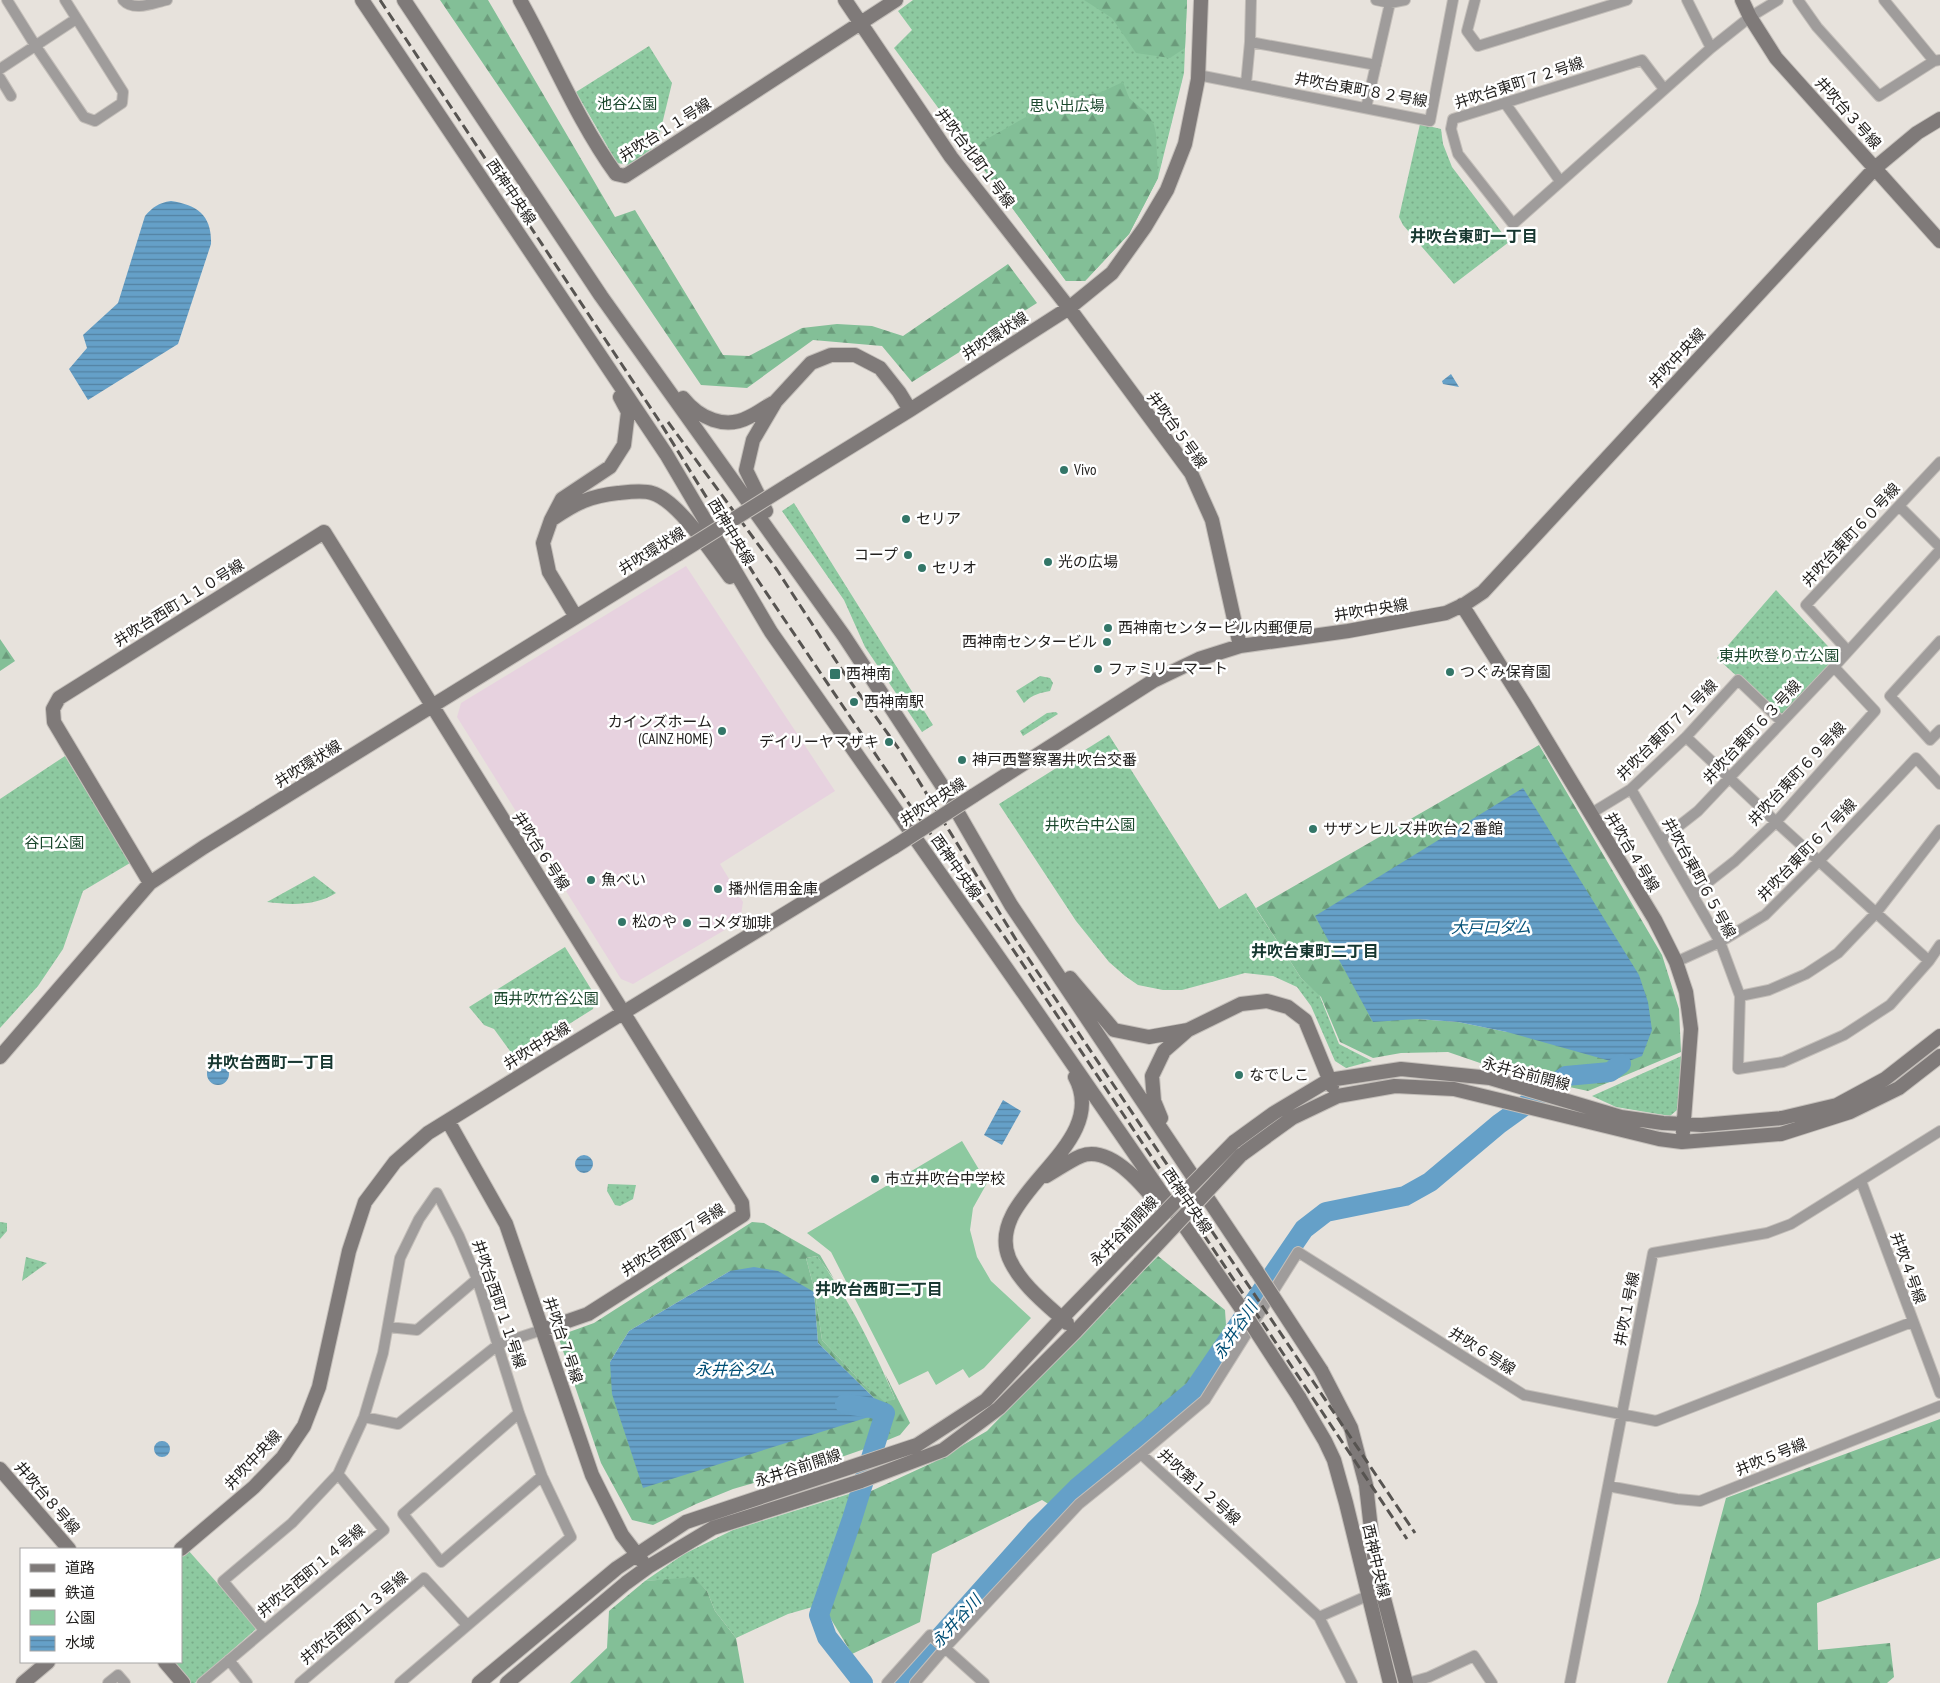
<svg xmlns="http://www.w3.org/2000/svg" width="1940" height="1683" font-family="'PT Sans Narrow','Noto Sans JP',sans-serif">
	<style>
		.commercial { fill: #e7d2df }
		.green { fill: url(#green-dots) }
		.forest { fill: url(#forest-firs); fill-rule: evenodd }
		.pitch { fill: #8dc9a0 }
		.water { fill: url(#water-rules) }
		.lines { fill: none; stroke-linecap: round; stroke-linejoin: round }
		.river { stroke: #65a0c8; stroke-width: 20 }
		.street-casing { stroke: #c4bfba; stroke-width: 12 }
		.secondary-casing { stroke: #c4bfba; stroke-width: 16 }
		.street { stroke: #9f9c9b; stroke-width: 10 }
		.secondary { stroke: #7f7a79; stroke-width: 14 }
		.rail { stroke: #575451; stroke-width: 3; stroke-dasharray: 10 5; stroke-linecap: butt }
		.secondary-bridge-casing { stroke: #c4bfba; stroke-width: 16; stroke-linecap: butt }
		.secondary-bridge { stroke: #7f7a79; stroke-width: 14 }
		.poi-dot { fill: #337668; stroke: #fff; stroke-width: 2 }
		.labels { text-anchor: middle; stroke-width: 5; stroke-linejoin: round; paint-order: stroke }
		.street-label { font-size: 15px; fill: #23211f; stroke: #fff }
		.park-label { font-size: 15px; fill: #1a472c; stroke: #fff }
		.poi-label { font-size: 15px; fill: #23211f; stroke: #fff; text-anchor: start }
		.neighbourhood-label { font-size: 16px; font-weight: bold; fill: #173730; stroke: #fff }
		.water-label { font-size: 16px; font-style: italic; fill: #004f76; stroke: #fff }
	</style>
	<defs>
		<pattern id="green-dots" width="8" height="8" patternUnits="userSpaceOnUse" patternTransform="scale(1.25)"><rect width="8" height="8" fill="#8dc9a0"/><path d="M2 2h.1M6 6h.1" fill="none" stroke="#79ac89" stroke-width="1.8" stroke-linecap="round"/></pattern>
		<pattern id="forest-firs" width="22" height="20" patternUnits="userSpaceOnUse" patternTransform="scale(1.25)"><rect width="22" height="20" fill="#83bf97"/><path d="M5 1l3.5 6h-7zM16 11l3.5 6h-7z" fill="#6b9b7b"/></pattern>
		<pattern id="water-rules" width="6" height="5" patternUnits="userSpaceOnUse" patternTransform="scale(1.25)"><rect width="6" height="5" fill="#65a0c8"/><path d="M0 2.5h6" fill="none" stroke="#5382a2"/></pattern>
	</defs>
	<rect width="100%" height="100%" fill="#e7e2dc"/>
	<!-- commercial -->
	<path class="commercial" d="M 686,566 L 835,791 L 720,864 L 743,902 L 740,921 L 633,984 L 621,979 L 457,717 L 461,703 Z"/>
	<!-- green -->
	<path class="green" d="M 913,0 L 1187,0 L 1184,73 L 1158,178 L 1129,234 L 1085,281 L 1066,281 L 894,48 L 912,30 L 898,11 Z
		M 649,46 L 672,83 L 657,145 L 629,165 L 617,163 L 576,92 Z
		M 1420,124 L 1441,129 L 1443,144 L 1452,167 L 1509,242 L 1454,284 L 1403,225 L 1399,217 Z
		M 794,503 L 933,725 L 922,732 L 865,647 L 844,600 L 782,511 Z
		M 1776,590 L 1838,657 L 1781,717 L 1717,658 Z
		M 1040,676 L 1050,678 L 1053,683 L 1050,691 C 1040,693 1033,694 1024,703 L 1016,691 Z
		M 1056,712 L 1058,714 L 1023,736 L 1020,731 L 1047,713 Z
		M 1109,735 L 1219,909 L 1246,893 L 1301,978 L 1319,994 L 1339,1044 L 1372,1061 L 1346,1068 L 1335,1061 L 1311,1006 L 1297,987 L 1273,976 L 1245,973 L 1182,990 L 1163,990 L 1138,985 L 1125,976 L 1109,962 L 1076,921 L 999,804 Z
		M 65,756 L 130,863 L 83,891 L 63,949 L 38,986 L 0,1028 L 0,799 Z
		M 314,876 L 336,893 C 316,906 291,905 267,902 Z
		M 565,947 L 596,997 L 593,1009 L 515,1058 L 494,1029 L 484,1025 L 469,1007 Z
		M 1686,1054 L 1677,1110 L 1670,1116 L 1616,1107 L 1592,1096 Z
		M 608,1184 L 636,1185 L 633,1199 L 620,1206 L 615,1205 L 607,1191 Z
		M 0,1222 L 7,1223 L 7,1231 L 0,1239 Z
		M 817,1256 C 848,1297 875,1351 895,1399 L 885,1403 L 863,1384 L 822,1340 L 815,1292 L 806,1258 Z
		M 26,1257 L 47,1263 L 22,1281 Z
		M 852,1493 L 816,1606 L 788,1614 L 736,1638 L 715,1611 L 707,1591 L 694,1578 L 645,1581 L 684,1554 L 733,1530 Z
		M 188,1550 L 257,1628 L 195,1683 L 190,1683 L 172,1662 L 181,1662 L 181,1555 Z"/>
	<!-- forest -->
	<path class="forest" d="M 440,0 L 488,0 L 615,217 L 635,210 L 723,355 L 749,356 L 802,328 L 837,324 L 872,326 L 903,336 L 1008,264 L 1037,303 L 912,382 L 882,346 L 813,340 L 747,388 L 701,385 Z
		M 1084,0 L 1187,0 L 1185,48 L 1170,58 L 1136,53 L 1112,18 Z
		M 1123,82 L 1129,98 L 1149,115 L 1154,125 L 1156,134 L 1158,178 L 1129,234 L 1085,281 L 1066,281 L 972,153 L 985,140 L 1026,117 L 1026,114 L 1065,97 L 1099,93 Z
		M 0,639 L 15,661 L 0,671 Z
		M 1539,745 L 1662,955 L 1679,1009 L 1681,1052 L 1588,1091 L 1518,1076 L 1448,1052 L 1401,1053 L 1373,1058 L 1340,1042 L 1321,997 L 1301,978 L 1256,908 ZM 1639,975 L 1507,1032 L 1458,1022 L 1417,1019 Z
		M 752,1222 L 764,1223 L 820,1255 L 834,1279 L 817,1256 L 806,1258 L 815,1292 L 822,1340 L 863,1384 L 885,1402 L 895,1399 L 885,1374 L 910,1423 L 900,1435 L 873,1446 L 830,1461 L 733,1489 L 696,1504 L 653,1525 L 632,1520 L 601,1463 L 558,1336 L 594,1323 ZM 730,1271 L 814,1292 L 818,1343 L 875,1399 L 872,1416 L 610,1362 L 629,1331 Z
		M 1158,1256 L 1225,1310 L 1226,1325 L 1193,1384 L 1085,1472 L 1050,1505 L 1042,1500 L 932,1554 L 920,1622 L 852,1654 L 826,1611 L 869,1492 L 934,1462 L 987,1431 Z
		M 1940,1419 L 1940,1558 L 1817,1603 L 1818,1650 L 1890,1643 L 1894,1677 L 1887,1683 L 1667,1683 L 1698,1603 L 1726,1498 Z
		M 694,1577 L 707,1591 L 715,1611 L 736,1638 L 744,1683 L 570,1683 L 607,1648 L 609,1611 L 645,1581 Z"/>
	<!-- pitch -->
	<path class="pitch" d="M 962,1141 L 987,1183 L 973,1208 L 970,1230 L 977,1257 L 991,1281 L 1031,1318 L 984,1368 L 969,1378 L 963,1369 L 936,1385 L 928,1371 L 899,1385 L 831,1252 L 807,1233 Z"/>
	<!-- water -->
	<path class="water" d="M 171,201 C 198,205 212,216 211,244 L 178,344 L 88,400 L 69,369 L 87,348 L 83,335 L 118,303 L 145,216 C 153,207 158,203 171,201 Z
		M 1451,374 L 1459,387 L 1443,384 L 1442,381 Z
		M 1523,788 L 1639,975 L 1648,1002 L 1652,1030 L 1642,1056 L 1621,1064 L 1507,1032 L 1458,1022 L 1417,1019 L 1373,1022 L 1315,916 Z
		M207 1074a11 11 0 1 1 22 0a11 11 0 1 1-22 0Z
		M 1003,1100 L 1021,1111 L 1002,1145 L 984,1135 Z
		M575 1164a9 9 0 1 1 18 0a9 9 0 1 1-18 0Z
		M 754,1267 L 778,1271 L 814,1292 L 818,1343 L 875,1399 L 872,1416 L 643,1488 L 612,1394 L 610,1362 L 629,1331 L 730,1271 Z
		M154 1449a8 8 0 1 1 16 0a8 8 0 1 1-16 0Z"/>
	<g class="lines">
		<!-- river -->
		<path class="river" d="M 845,1404 L 872,1408 L 885,1413 L 852,1519 L 819,1615 L 827,1637 L 863,1683
			M 899,1683 L 1036,1529 L 1077,1488 L 1194,1390 L 1304,1229 L 1326,1212 L 1405,1196 L 1430,1182 L 1499,1124 L 1566,1076 L 1610,1072 L 1621,1064"/>
		<!-- street casing -->
		<g class="street-casing">
			<path id="street" d="M 7,0 L 35,45 L 84,117 L 95,121 L 122,103 L 123,92 L 65,0
				M 123,0 C 134,12 153,3 167,0
				M 1376,0 L 1390,3 L 1405,0
				M 1475,0 L 1467,31 L 1478,46 L 1627,0
				M 1687,0 L 1711,48
				M 1798,0 L 1817,27 L 1879,96 L 1934,61 L 1940,60
				M 1884,0 L 1934,61
				M 1250,42 L 1376,65
				M 0,69 L 76,19
				M 1198,75 L 1430,121 L 1453,0
				M 0,78 L 11,96
				M 1246,84 L 1250,42 L 1251,0
				M 1664,89 L 1642,60 L 1453,119 L 1451,129 L 1458,154 L 1513,224 L 1711,48 L 1750,17 L 1778,0
				M 1505,103 L 1560,181
				M 1366,108 L 1390,3
				M 1899,506 L 1940,547
				M 1940,641 L 1890,696 L 1930,740 L 1940,730
				M 1848,651 L 1806,605 L 1940,462
				M 1686,737 L 1776,822 L 1929,961
				M 1631,789 L 1720,942 L 1740,996 L 1738,1069 L 1783,1062 L 1844,1035 L 1890,1005 L 1929,961 L 1940,945
				M 1590,814 L 1631,789 L 1686,737 L 1738,680 L 1782,722
				M 1661,840 L 1698,811 L 1834,667 L 1940,550
				M 1693,894 L 1735,861 L 1776,822 L 1875,711 L 1834,667
				M 1676,962 L 1720,942 L 1765,915 L 1819,861 L 1916,758 L 1940,784
				M 1740,996 L 1769,990 L 1806,974 L 1838,953 L 1876,913 L 1940,830
				M 1861,1181 L 1940,1393
				M 388,1327 L 417,1330 L 477,1279
				M 519,1413 L 403,1514 L 441,1562 L 542,1476
				M 364,1417 L 398,1424 L 499,1344 L 542,1330
				M 1141,1454 L 1205,1400 L 1298,1252 L 1524,1395 L 1656,1421 L 1912,1322
				M 1608,1486 L 1677,1499 L 1700,1501 L 1940,1406
				M 1319,1617 L 1367,1596
				M 264,1630 L 223,1581 L 292,1523 L 338,1474 L 364,1417 L 383,1353 L 400,1258 L 419,1219 L 437,1193 L 459,1236 L 477,1279 L 519,1413 L 542,1476 L 571,1537 L 400,1683
				M 229,1660 L 247,1683
				M 108,1683 L 118,1675 L 125,1683
				M 202,1683 L 384,1530 L 338,1474
				M 300,1683 L 424,1578 L 467,1625
				M 887,1683 L 930,1635 L 945,1648 L 1079,1504 L 1141,1454 L 1319,1617 L 1352,1683
				M 915,1683 L 945,1648 L 984,1683
				M 1408,1683 L 1429,1677 L 1474,1656 L 1492,1683
				M 1570,1683 L 1653,1253 L 1767,1233 L 1791,1224 L 1940,1131"/>
		</g>
		<!-- secondary casing -->
		<g class="secondary-casing">
			<path id="secondary" d="M 362,0 L 666,454 L 771,632 L 1025,995 L 1241,1308
				M 404,0 L 601,296 L 844,636 L 943,787 L 1011,905 L 1257,1272
				M 520,0 C 552,57 577,120 616,174 L 625,176 L 896,0
				M 845,0 L 951,157 L 1069,308 L 1191,473 L 1212,520 L 1240,646
				M 1742,0 L 1750,17 L 1776,58 L 1940,241
				M 683,398 C 699,418 725,430 749,417 C 758,413 765,407 773,403
				M 790,484 L 910,410 L 1069,308 L 1112,273 L 1145,227 L 1167,190 L 1185,144 L 1198,79 L 1201,0
				M 766,511 L 746,470 L 753,440 L 776,401 L 811,363 L 831,355 L 855,355 L 880,368 L 899,392 L 910,410
				M 554,518 C 576,503 590,496 618,493 C 628,492 643,490 652,493 C 679,501 713,555 730,577
				M 1462,605 L 1525,705 L 1655,920 L 1676,962 L 1686,992 L 1691,1029 L 1683,1132
				M 576,617 L 549,572 L 543,543 L 551,520 L 562,499 L 610,467 L 624,445 L 628,412 L 620,397
				M 973,796 L 1153,681 L 1199,659 L 1240,646 L 1348,631 L 1446,613 L 1465,604 L 1483,592 L 1875,168 L 1917,133 L 1940,119
				M 150,883 L 54,722 L 53,709 L 59,698 L 324,532 L 742,1203 L 743,1215 L 588,1314 L 542,1330
				M 1070,978 L 1114,1030 L 1149,1037 L 1188,1030
				M 0,1057 L 150,883 L 204,847 L 678,554
				M 1161,1118 L 1154,1101 L 1152,1076 L 1164,1051 L 1188,1030 L 1241,1004 L 1267,1001 L 1288,1007 L 1305,1020 L 1332,1086
				M 448,1121 L 506,1224 L 592,1475 L 622,1535 L 642,1561
				M 1234,1142 L 1274,1113 L 1329,1080 L 1401,1069 L 1490,1078 L 1621,1117 L 1663,1123 L 1702,1125 L 1782,1118 L 1837,1105 L 1885,1079 L 1940,1036
				M 1241,1155 L 1292,1118 L 1338,1096 L 1395,1086 L 1454,1089 L 1659,1139 L 1682,1142 L 1781,1134 L 1850,1112 L 1899,1088 L 1940,1056
				M 1046,1176 C 1057,1170 1069,1161 1081,1156 C 1112,1144 1148,1191 1164,1212
				M 1067,1323 C 1046,1304 1020,1284 1009,1258 C 983,1194 1113,1147 1075,1077
				M 1321,1370 L 1351,1428 L 1366,1485 L 1375,1564 L 1406,1683
				M 1299,1397 L 1325,1441 L 1334,1460 L 1346,1503 L 1390,1683
				M 0,1469 L 69,1549
				M 181,1549 L 254,1487 L 283,1457 L 304,1426 L 319,1387 L 349,1251 L 365,1202 L 395,1162 L 428,1133 L 541,1063 L 894,847
				M 165,1662 L 183,1683
				M 23,1683 L 48,1662
				M 479,1683 L 617,1568 L 686,1522 L 917,1445 L 986,1400 L 1062,1318 L 1128,1250
				M 507,1683 L 626,1583 L 648,1567 L 713,1528 L 861,1481 L 943,1450 L 999,1408 L 1076,1331 L 1140,1263"/>
		</g>
		<!-- street -->
		<use href="#street" class="street"/>
		<!-- secondary -->
		<use href="#secondary" class="secondary"/>
		<!-- rail -->
		<path class="rail" d="M 380,0 L 658,419 L 757,579 L 907,801 L 1004,936 L 1407,1539
			M 668,422 L 777,570 L 842,670 L 901,752 L 1018,943 L 1415,1533"/>
		<!-- secondary-bridge casing -->
		<g class="secondary-bridge-casing">
			<path id="secondary-bridge" d="M 678,554 L 790,484
				M 894,847 L 973,796
				M 1128,1250 L 1234,1142
				M 1140,1263 L 1241,1155
				M 1257,1272 L 1321,1370
				M 1241,1308 L 1299,1397"/>
		</g>
		<!-- secondary-bridge -->
		<use href="#secondary-bridge" class="secondary-bridge"/>
	</g>
	<!-- markers -->
	<g class="poi-dot">
		<circle cx="1064" cy="470" r="5"/>
		<circle cx="906" cy="519" r="5"/>
		<circle cx="908" cy="555" r="5"/>
		<circle cx="1048" cy="562" r="5"/>
		<circle cx="922" cy="568" r="5"/>
		<circle cx="1108" cy="628" r="5"/>
		<circle cx="1107" cy="642" r="5"/>
		<circle cx="1098" cy="669" r="5"/>
		<circle cx="1450" cy="672" r="5"/>
		<rect x="829" y="668" width="12" height="12" rx="2.5"/>
		<circle cx="854" cy="702" r="5"/>
		<circle cx="722" cy="731" r="5"/>
		<circle cx="889" cy="742" r="5"/>
		<circle cx="962" cy="760" r="5"/>
		<circle cx="1313" cy="829" r="5"/>
		<circle cx="591" cy="880" r="5"/>
		<circle cx="718" cy="889" r="5"/>
		<circle cx="622" cy="922" r="5"/>
		<circle cx="687" cy="923" r="5"/>
		<circle cx="1239" cy="1075" r="5"/>
		<circle cx="875" cy="1179" r="5"/>
	</g>
	<g class="labels">
		<!-- street labels -->
		<g class="street-label">
			<text transform="translate(1519 83) rotate(-18)" y="5">井吹台東町７２号線</text>
			<text transform="translate(1361 90) rotate(10)" y="5">井吹台東町８２号線</text>
			<text transform="translate(1848 113) rotate(48)" y="5">井吹台３号線</text>
			<text transform="translate(665 130) rotate(-32)" y="5">井吹台１１号線</text>
			<text transform="translate(975 158) rotate(53)" y="5">井吹台北町１号線</text>
			<text transform="translate(511 192) rotate(56)" y="5">西神中央線</text>
			<text transform="translate(995 336) rotate(-33)" y="5">井吹環状線</text>
			<text transform="translate(1677 358) rotate(-47)" y="5">井吹中央線</text>
			<text transform="translate(1177 430) rotate(54)" y="5">井吹台５号線</text>
			<text transform="translate(731 532) rotate(59)" y="5">西神中央線</text>
			<text transform="translate(1851 535) rotate(-47)" y="5">井吹台東町６０号線</text>
			<text transform="translate(652 551) rotate(-32)" y="5">井吹環状線</text>
			<text transform="translate(179 603) rotate(-32)" y="5">井吹台西町１１０号線</text>
			<text transform="translate(1371 610) rotate(-9)" y="5">井吹中央線</text>
			<text transform="translate(1667 730) rotate(-45)" y="5">井吹台東町７１号線</text>
			<text transform="translate(1752 732) rotate(-47)" y="5">井吹台東町６３号線</text>
			<text transform="translate(308 764) rotate(-32)" y="5">井吹環状線</text>
			<text transform="translate(1797 774) rotate(-47)" y="5">井吹台東町６９号線</text>
			<text transform="translate(933 802) rotate(-33)" y="5">井吹中央線</text>
			<text transform="translate(1807 850) rotate(-46)" y="5">井吹台東町６７号線</text>
			<text transform="translate(541 851) rotate(57)" y="5">井吹台６号線</text>
			<text transform="translate(1632 852) rotate(59)" y="5">井吹台４号線</text>
			<text transform="translate(956 867) rotate(55)" y="5">西神中央線</text>
			<text transform="translate(1699 878) rotate(61)" y="5">井吹台東町６５号線</text>
			<text transform="translate(537 1046) rotate(-32)" y="5">井吹中央線</text>
			<text transform="translate(1526 1074) rotate(15)" y="5">永井谷前開線</text>
			<text transform="translate(1187 1201) rotate(56)" y="5">西神中央線</text>
			<text transform="translate(1124 1231) rotate(-46)" y="5">永井谷前開線</text>
			<text transform="translate(673 1240) rotate(-33)" y="5">井吹台西町７号線</text>
			<text transform="translate(1908 1268) rotate(70)" y="5">井吹４号線</text>
			<text transform="translate(499 1304) rotate(71)" y="5">井吹台西町１１号線</text>
			<text transform="translate(1627 1309) rotate(-79)" y="5">井吹１号線</text>
			<text transform="translate(563 1340) rotate(71)" y="5">井吹台７号線</text>
			<text transform="translate(1482 1351) rotate(32)" y="5">井吹６号線</text>
			<text transform="translate(1771 1457) rotate(-22)" y="5">井吹５号線</text>
			<text transform="translate(253 1460) rotate(-47)" y="5">井吹中央線</text>
			<text transform="translate(798 1468) rotate(-18)" y="5">永井谷前開線</text>
			<text transform="translate(1199 1487) rotate(42)" y="5">井吹第１２号線</text>
			<text transform="translate(47 1498) rotate(49)" y="5">井吹台８号線</text>
			<text transform="translate(1376 1561) rotate(77)" y="5">西神中央線</text>
			<text transform="translate(311 1571) rotate(-40)" y="5">井吹台西町１４号線</text>
			<text transform="translate(354 1618) rotate(-40)" y="5">井吹台西町１３号線</text>
		</g>
		<!-- park labels -->
		<g class="park-label">
			<text x="627" y="109">池谷公園</text>
			<text x="1067" y="111">思い出広場</text>
			<text x="1779" y="661">東井吹登り立公園</text>
			<text x="1090" y="830">井吹台中公園</text>
			<text x="54" y="848">谷口公園</text>
			<text x="546" y="1004">西井吹竹谷公園</text>
		</g>
		<!-- poi labels -->
		<g class="poi-label">
			<text x="1074" y="475">Vivo</text>
			<text x="916" y="524">セリア</text>
			<text x="898" y="560" text-anchor="end">コープ</text>
			<text x="1058" y="567">光の広場</text>
			<text x="932" y="573">セリオ</text>
			<text x="1118" y="633">西神南センタービル内郵便局</text>
			<text x="1097" y="647" text-anchor="end">西神南センタービル</text>
			<text x="1108" y="674">ファミリーマート</text>
			<text x="1460" y="677">つぐみ保育園</text>
			<text x="846" y="679">西神南</text>
			<text x="864" y="707">西神南駅</text>
			<text x="712" y="727" text-anchor="end">カインズホーム<tspan x="712" dy="17">(CAINZ HOME)</tspan></text>
			<text x="879" y="747" text-anchor="end">デイリーヤマザキ</text>
			<text x="972" y="765">神戸西警察署井吹台交番</text>
			<text x="1323" y="834">サザンヒルズ井吹台２番館</text>
			<text x="601" y="885">魚べい</text>
			<text x="728" y="894">播州信用金庫</text>
			<text x="632" y="927">松のや</text>
			<text x="697" y="928">コメダ珈琲</text>
			<text x="1249" y="1080">なでしこ</text>
			<text x="885" y="1184">市立井吹台中学校</text>
		</g>
		<!-- neighbourhood labels -->
		<g class="neighbourhood-label">
			<text x="1474" y="242">井吹台東町一丁目</text>
			<text x="1315" y="957">井吹台東町二丁目</text>
			<text x="271" y="1068">井吹台西町一丁目</text>
			<text x="879" y="1295">井吹台西町二丁目</text>
		</g>
		<!-- water labels -->
		<g class="water-label">
			<text x="1491" y="933">大戸口ダム</text>
			<text transform="translate(1235 1330) rotate(-56)" y="6">永井谷川</text>
			<text x="735" y="1375">永井谷タム</text>
			<text transform="translate(956 1621) rotate(-48)" y="6">永井谷川</text>
		</g>
	</g>
	<!-- legend -->
	<rect x="20" y="1548" width="162" height="115" fill="#ffffff" stroke="#a7a6a5"/>
	<rect x="30" y="1564" width="25" height="8" fill="#7f7a79" stroke="#a7a6a5"/>
	<text x="65" y="1573" font-size="15" fill="#23211f">道路</text>
	<rect x="30" y="1589" width="25" height="8" fill="#575451" stroke="#a7a6a5"/>
	<text x="65" y="1598" font-size="15" fill="#23211f">鉄道</text>
	<rect x="30" y="1610" width="25" height="15" fill="#8dc9a0" stroke="#a7a6a5"/>
	<text x="65" y="1623" font-size="15" fill="#23211f">公園</text>
	<rect x="30" y="1636" width="25" height="15" fill="url(#water-rules)" stroke="#a7a6a5"/>
	<text x="65" y="1648" font-size="15" fill="#23211f">水域</text>
</svg>
